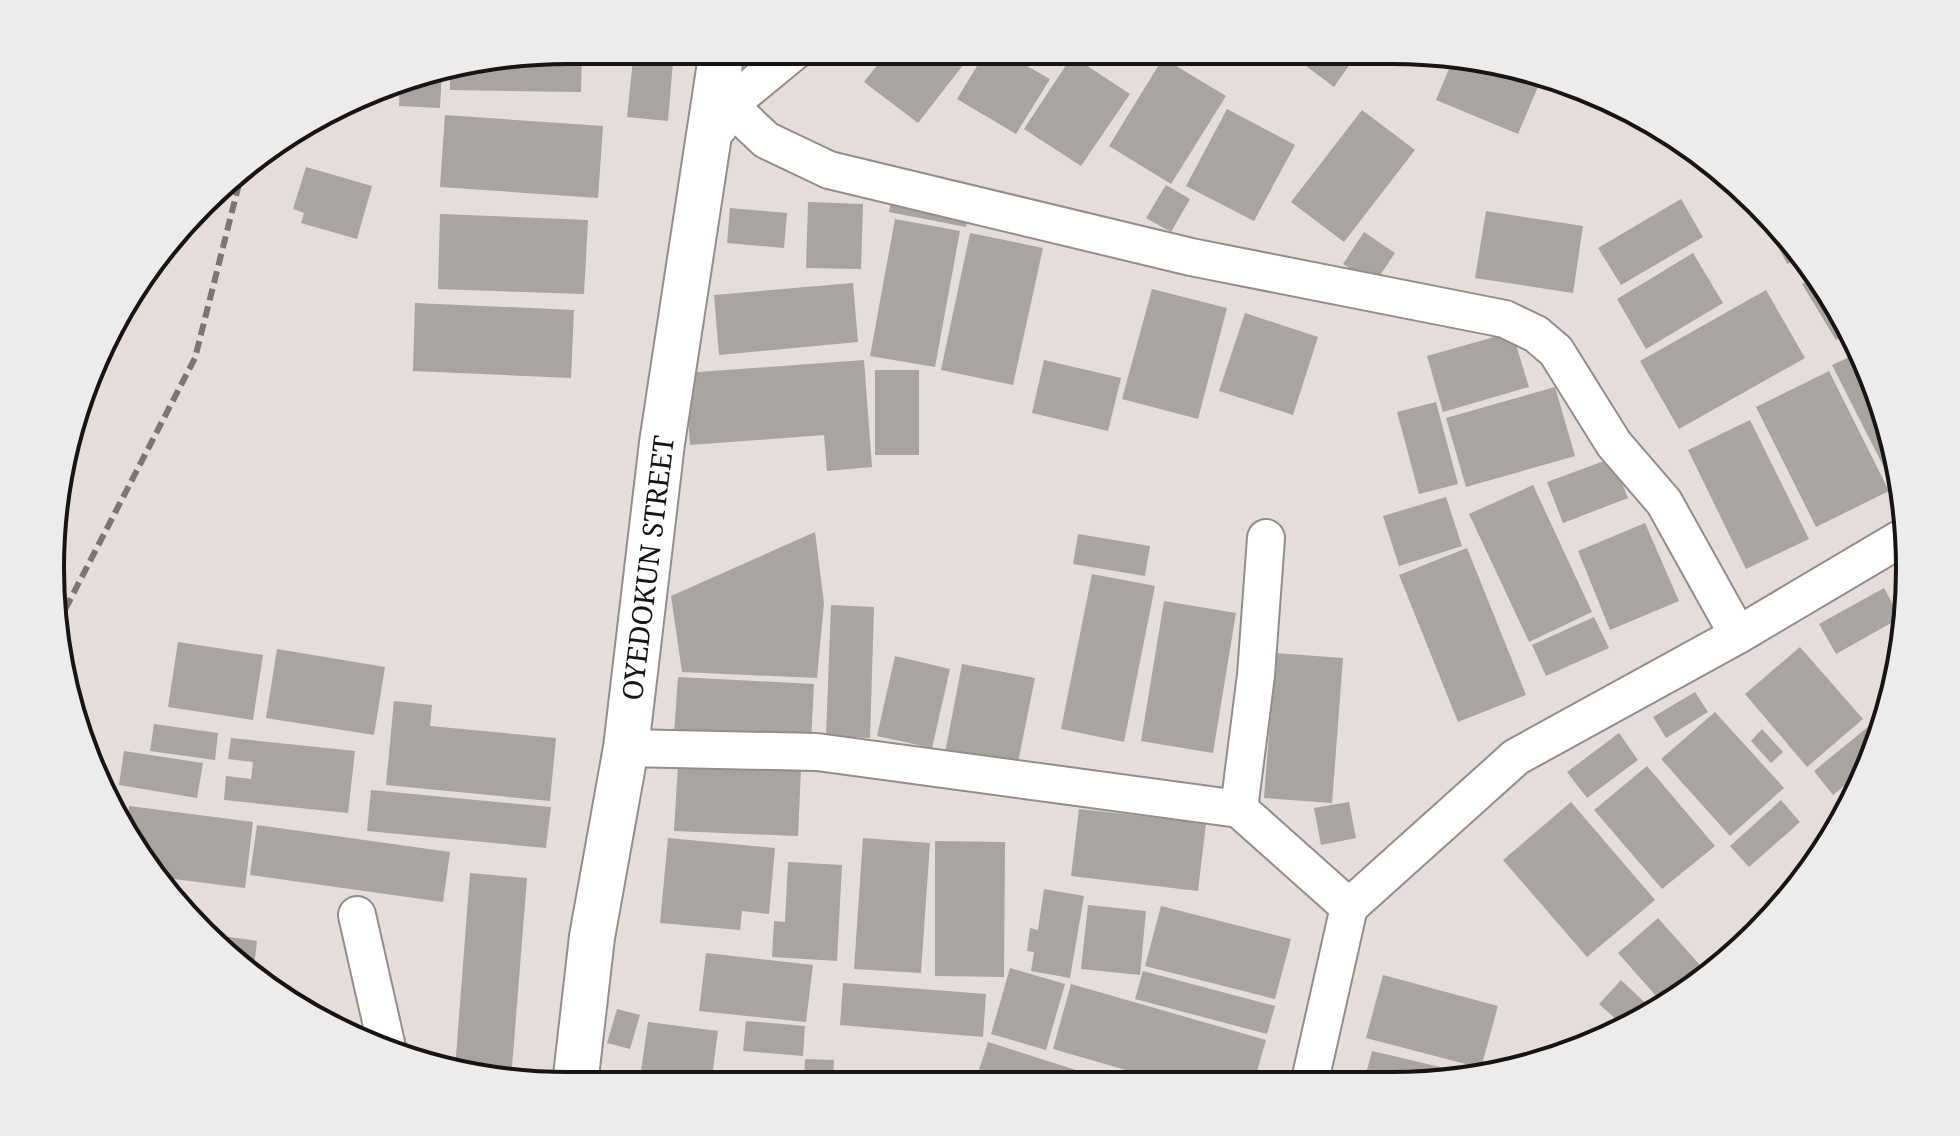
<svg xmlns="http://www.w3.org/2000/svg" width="1960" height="1136" font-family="'Noto Serif',serif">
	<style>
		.building { fill: #a8a49f }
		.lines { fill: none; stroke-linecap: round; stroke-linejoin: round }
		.street-casing { stroke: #948d8b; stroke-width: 40 }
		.secondary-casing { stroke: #948d8b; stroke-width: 48 }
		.street { stroke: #fff; stroke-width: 36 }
		.secondary { stroke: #fff; stroke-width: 44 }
		.rail { stroke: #7b7674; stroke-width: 6; stroke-dasharray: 12 6; stroke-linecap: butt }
		.labels { text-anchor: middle; stroke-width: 6; stroke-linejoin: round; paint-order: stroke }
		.street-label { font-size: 28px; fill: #171413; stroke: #fff }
		.rim { fill: none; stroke: #171413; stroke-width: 4 }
	</style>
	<rect width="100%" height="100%" fill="#e4ddda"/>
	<!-- building -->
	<path class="building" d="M 568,50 L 582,50 L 581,92 L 450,90 L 450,69 Z
		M 634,50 L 674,50 L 668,121 L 627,117 Z
		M 889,50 L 969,51 L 974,51 L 918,123 L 864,82 Z
		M 986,51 L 1027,51 L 1020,62 L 1050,79 L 1016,134 L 957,99 Z
		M 1286,51 L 1331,51 L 1350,64 L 1334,87 Z
		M 1072,56 L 1130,94 L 1081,166 L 1024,129 Z
		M 1454,57 L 1500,66 L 1540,82 L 1518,134 L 1436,100 Z
		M 1163,58 L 1226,96 L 1171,184 L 1109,146 Z
		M 442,71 L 440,108 L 399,106 L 400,78 Z
		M 1227,109 L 1295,145 L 1254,221 L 1186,186 Z
		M 1362,110 L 1415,150 L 1344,242 L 1291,202 Z
		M 445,115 L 603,126 L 598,198 L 440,187 Z
		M 306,167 L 372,186 L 357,239 L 301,223 L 304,213 L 293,209 Z
		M 1166,185 L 1190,199 L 1171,232 L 1146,218 Z
		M 893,194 L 970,209 L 966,227 L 889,212 Z
		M 1681,199 L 1703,237 L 1621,285 L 1598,248 Z
		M 808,202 L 863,204 L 861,269 L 806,268 Z
		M 730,208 L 787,213 L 784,248 L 727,243 Z
		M 1486,211 L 1583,226 L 1573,293 L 1475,278 Z
		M 440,214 L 588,220 L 584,294 L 438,289 Z
		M 895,219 L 960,231 L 935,367 L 870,356 Z
		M 1766,223 L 1800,257 L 1787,264 Z
		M 1364,232 L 1395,253 L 1374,284 L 1343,264 Z
		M 970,233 L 1043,248 L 1013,385 L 941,370 Z
		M 1693,253 L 1723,303 L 1646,349 L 1617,299 Z
		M 1818,275 L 1845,335 L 1836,340 L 1802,284 Z
		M 853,283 L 858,342 L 719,355 L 714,295 Z
		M 1152,289 L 1227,308 L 1198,419 L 1122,399 Z
		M 1766,290 L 1805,358 L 1679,429 L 1640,361 Z
		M 415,303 L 574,310 L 571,378 L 413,371 Z
		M 1245,313 L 1318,337 L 1293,415 L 1219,391 Z
		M 1512,332 L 1529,387 L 1443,412 L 1427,356 Z
		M 1854,355 L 1900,466 L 1900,491 L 1897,493 L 1832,365 Z
		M 864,360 L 872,467 L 827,471 L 824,435 L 690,445 L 685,373 Z
		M 1044,360 L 1121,378 L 1108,431 L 1032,413 Z
		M 875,370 L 919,370 L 919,455 L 875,455 Z
		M 1829,371 L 1889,491 L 1816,527 L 1756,407 Z
		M 1555,387 L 1575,456 L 1466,487 L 1446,418 Z
		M 1436,402 L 1458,484 L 1419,494 L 1397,412 Z
		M 1750,420 L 1809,539 L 1746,569 L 1688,450 Z
		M 1612,458 L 1628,498 L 1563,523 L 1547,482 Z
		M 1533,485 L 1592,612 L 1529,642 L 1469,514 Z
		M 1446,497 L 1462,546 L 1399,566 L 1383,516 Z
		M 1645,523 L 1679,601 L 1610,630 L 1578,551 Z
		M 815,532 L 824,603 L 817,678 L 682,672 L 671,596 Z
		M 1078,534 L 1150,546 L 1145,576 L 1073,564 Z
		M 1467,548 L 1526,695 L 1458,722 L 1399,575 Z
		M 1092,574 L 1155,586 L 1124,742 L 1061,729 Z
		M 1884,588 L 1900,618 L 1836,654 L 1819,624 Z
		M 1164,601 L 1236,613 L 1213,753 L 1141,741 Z
		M 831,605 L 874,607 L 870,738 L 826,736 Z
		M 1594,617 L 1609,648 L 1546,676 L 1532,645 Z
		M 178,642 L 263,655 L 253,720 L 168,707 Z
		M 1800,647 L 1863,719 L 1807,767 L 1745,694 Z
		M 277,649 L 385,667 L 374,735 L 266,718 Z
		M 1275,653 L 1343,658 L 1332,803 L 1264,798 Z
		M 895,656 L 950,669 L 932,748 L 877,736 Z
		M 962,664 L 1035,678 L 1016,772 L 944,758 Z
		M 678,677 L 814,684 L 811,742 L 674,735 Z
		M 1695,692 L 1708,712 L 1666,738 L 1653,717 Z
		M 394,701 L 432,705 L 430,726 L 556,738 L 550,801 L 386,785 Z
		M 1715,712 L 1784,788 L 1730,836 L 1661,759 Z
		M 154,724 L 218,733 L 215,760 L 150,751 Z
		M 1869,726 L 1874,732 L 1856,776 L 1833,795 L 1814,771 Z
		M 1762,729 L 1783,752 L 1771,763 L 1751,741 Z
		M 1619,733 L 1638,760 L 1587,798 L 1567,772 Z
		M 231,738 L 355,751 L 348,813 L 224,800 L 226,776 L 251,779 L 253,762 L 228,759 Z
		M 124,751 L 203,763 L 197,798 L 119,785 Z
		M 678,764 L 801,769 L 798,836 L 674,831 Z
		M 1647,766 L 1715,846 L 1662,889 L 1594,810 Z
		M 371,790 L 551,807 L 546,848 L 367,831 Z
		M 1781,800 L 1800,822 L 1749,867 L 1730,846 Z
		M 1349,802 L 1356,838 L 1321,845 L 1314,808 Z
		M 1571,802 L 1655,900 L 1587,957 L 1503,860 Z
		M 129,806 L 253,822 L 245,888 L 158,877 L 127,826 Z
		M 1079,809 L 1206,823 L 1198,891 L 1071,876 Z
		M 257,825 L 450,852 L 443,902 L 250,875 Z
		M 668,838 L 775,848 L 769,914 L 742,911 L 740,930 L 660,923 Z
		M 863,838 L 930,843 L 921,973 L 854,969 Z
		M 935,841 L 1005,842 L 1004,977 L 935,976 Z
		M 788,862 L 842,865 L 837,961 L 772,957 L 774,921 L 785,922 Z
		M 470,873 L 527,878 L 511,1080 L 455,1069 Z
		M 1044,889 L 1084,896 L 1070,978 L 1031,971 L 1034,952 L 1027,951 L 1030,928 L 1038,930 Z
		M 1088,905 L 1146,911 L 1140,975 L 1081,969 Z
		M 1161,906 L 1291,939 L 1275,999 L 1145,966 Z
		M 1658,918 L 1707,973 L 1665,1006 L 1618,953 Z
		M 207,934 L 257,941 L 253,975 L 235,959 Z
		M 706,953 L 813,965 L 806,1022 L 699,1011 Z
		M 1010,968 L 1065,984 L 1046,1050 L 991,1034 Z
		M 1143,971 L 1275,1006 L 1267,1034 L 1135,999 Z
		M 1383,975 L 1498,1006 L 1481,1068 L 1366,1038 Z
		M 1621,980 L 1656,1013 L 1626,1028 L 1599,1004 Z
		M 843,983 L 986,994 L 983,1037 L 840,1025 Z
		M 1071,984 L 1266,1040 L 1253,1085 L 1178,1085 L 1053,1049 Z
		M 617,1009 L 640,1015 L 630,1049 L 607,1043 Z
		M 746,1021 L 805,1026 L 803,1056 L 743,1051 Z
		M 648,1022 L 718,1031 L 711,1085 L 639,1085 Z
		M 988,1042 L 1095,1076 L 1093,1085 L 974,1085 Z
		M 1372,1051 L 1474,1075 L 1426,1085 L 1363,1085 Z
		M 805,1059 L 834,1060 L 833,1085 L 804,1085 Z"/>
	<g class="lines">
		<!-- street casing -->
		<g class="street-casing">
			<path id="street" d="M 729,105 L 766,140 L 829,170 L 1191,257 L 1505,319 L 1536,334 L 1556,351 L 1614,444 L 1664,502 L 1738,635
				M 719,127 L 729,105 L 796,50
				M 626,748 L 817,752 L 1239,809 L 1349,907
				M 1239,809 L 1256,675 L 1266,538
				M 357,915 L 388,1052
				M 1309,1085 L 1349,907 L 1516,757 L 1738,635 L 1900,539"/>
		</g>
		<!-- secondary casing -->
		<g class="secondary-casing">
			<path id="secondary" d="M 575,1085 L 592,937 L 626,748 L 662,443 L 722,50"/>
		</g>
		<!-- street -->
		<use href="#street" class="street"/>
		<!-- secondary -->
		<use href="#secondary" class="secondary"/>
		<!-- rail -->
		<path class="rail" d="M 57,625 L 195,358 L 243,168"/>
	</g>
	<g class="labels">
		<!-- street labels -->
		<g class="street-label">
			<text transform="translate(648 568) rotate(-83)" y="10">OYEDOKUN STREET</text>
		</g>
	</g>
	<!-- crop -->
	<path d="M0 0H1960V1136H0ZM568 64H1392A504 504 0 0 1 1896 568V568A504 504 0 0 1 1392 1072H568A504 504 0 0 1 64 568V568A504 504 0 0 1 568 64Z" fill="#ececec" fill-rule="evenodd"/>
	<path class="rim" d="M568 64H1392A504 504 0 0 1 1896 568V568A504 504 0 0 1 1392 1072H568A504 504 0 0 1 64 568V568A504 504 0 0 1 568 64Z"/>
</svg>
